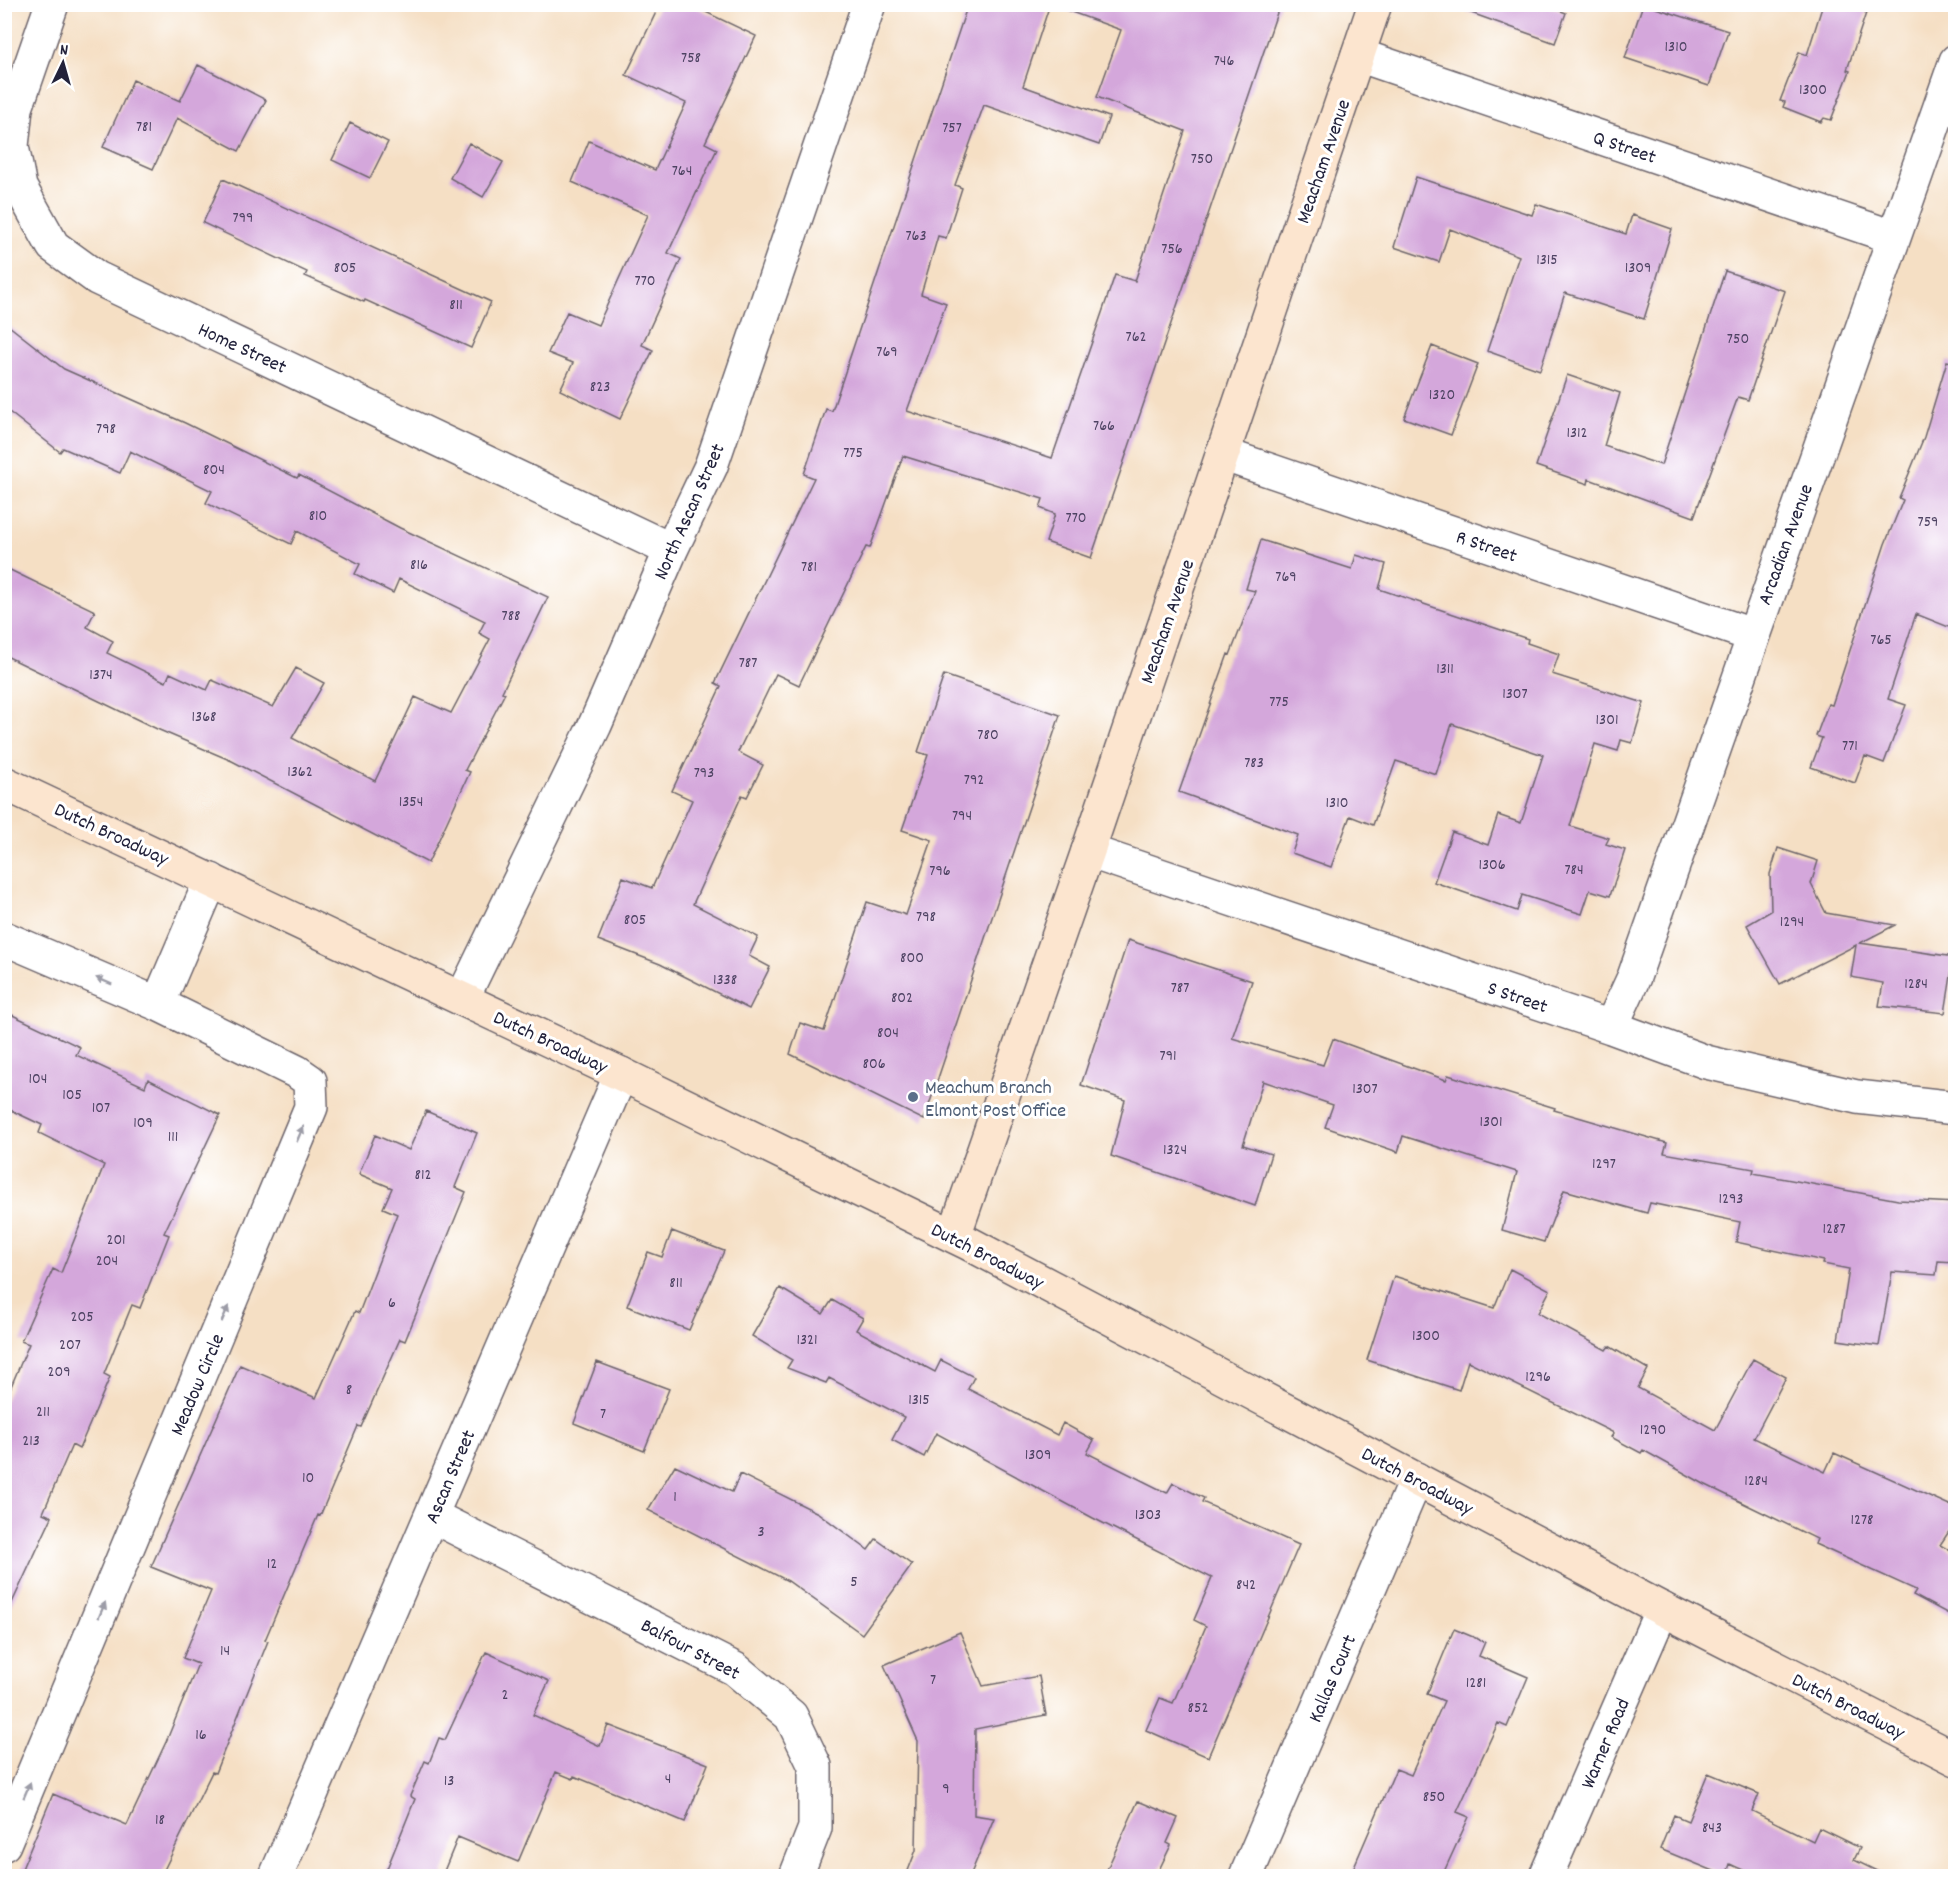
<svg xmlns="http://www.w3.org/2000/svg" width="1960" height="1881" font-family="Dekko,sans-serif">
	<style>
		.building { fill: #d4a7db }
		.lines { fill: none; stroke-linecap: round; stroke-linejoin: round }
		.minor-casing { stroke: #6c646b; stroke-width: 36 }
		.secondary-casing { stroke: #6c646b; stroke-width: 36 }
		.minor { stroke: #fff; stroke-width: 33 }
		.secondary { stroke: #fce5cf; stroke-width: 33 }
		.oneway { fill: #9c9ca7 }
		.service-dot { fill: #5c6f8a; stroke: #fff; stroke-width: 2 }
		.labels { text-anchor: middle; stroke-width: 6; stroke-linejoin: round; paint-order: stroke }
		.number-label { font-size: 16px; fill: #4e4363 }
		.street-label { font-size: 20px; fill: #22223b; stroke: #fff }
		.service-label { font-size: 20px; fill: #4e5e75; stroke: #fff; text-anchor: start }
	</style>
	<rect width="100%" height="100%" fill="#fff"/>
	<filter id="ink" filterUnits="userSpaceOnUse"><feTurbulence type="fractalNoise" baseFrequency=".0167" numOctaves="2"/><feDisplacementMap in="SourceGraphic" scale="12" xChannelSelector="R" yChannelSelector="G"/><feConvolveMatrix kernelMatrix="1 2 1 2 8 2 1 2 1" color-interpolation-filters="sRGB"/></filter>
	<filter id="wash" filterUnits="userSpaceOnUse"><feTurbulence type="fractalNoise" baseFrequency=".008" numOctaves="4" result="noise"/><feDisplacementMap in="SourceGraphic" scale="24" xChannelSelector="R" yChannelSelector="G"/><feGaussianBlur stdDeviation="1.35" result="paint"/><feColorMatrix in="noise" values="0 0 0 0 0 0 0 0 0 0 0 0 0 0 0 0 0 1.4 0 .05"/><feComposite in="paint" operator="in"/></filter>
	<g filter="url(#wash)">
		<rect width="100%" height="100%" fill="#f5dfc4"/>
		<g id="blocks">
			<!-- building -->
			<path class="building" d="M 660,4 L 689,4 L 756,36 L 705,143 L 717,149 L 668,253 L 681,259 L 642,345 L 653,350 L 620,419 L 560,390 L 573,363 L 548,353 L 567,312 L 598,325 L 648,215 L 572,182 L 589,141 L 655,170 L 686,103 L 626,75 Z
				M 968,4 L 1050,4 L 1023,86 L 1109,117 L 1099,145 L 984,105 L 955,185 L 962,188 L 946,238 L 938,236 L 921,294 L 946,303 L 907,411 L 1052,458 L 1115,275 L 1135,281 L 1185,131 L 1097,97 L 1121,30 L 1063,9 L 1063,4 L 1280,4 L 1091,558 L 1046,542 L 1055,514 L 1040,508 L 1043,499 L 903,456 L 870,548 L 866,547 L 799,685 L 776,674 L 738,752 L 763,765 L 747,797 L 742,795 L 693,904 L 758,937 L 749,956 L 770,967 L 749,1009 L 660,964 L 598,940 L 623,877 L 652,888 L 692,800 L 672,791 L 721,686 L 715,683 L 814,478 L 804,474 L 826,409 L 832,411 Z
				M 1461,4 L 1543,4 L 1566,13 L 1555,43 L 1460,9 Z
				M 1643,4 L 1728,31 L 1709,86 L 1625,58 Z
				M 1823,4 L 1869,4 L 1847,70 L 1850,71 L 1831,120 L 1824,118 L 1821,122 L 1783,107 L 1785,102 L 1780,101 L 1799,52 L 1807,55 Z
				M 198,65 L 266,100 L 239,151 L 177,118 L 153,169 L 103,147 L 133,80 L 180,101 Z
				M 350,123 L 388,142 L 370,178 L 332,160 Z
				M 469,143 L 503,162 L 483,197 L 450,178 Z
				M 1416,177 L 1532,215 L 1536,204 L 1626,234 L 1632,215 L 1672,229 L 1644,319 L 1565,293 L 1540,370 L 1487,351 L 1519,256 L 1450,229 L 1439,262 L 1394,247 Z
				M 223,179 L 491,302 L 471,348 L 365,300 L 364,302 L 305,276 L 307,272 L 203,223 Z
				M 1725,271 L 1785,291 L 1748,400 L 1738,397 L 1694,517 L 1589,479 L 1588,484 L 1536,466 L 1567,375 L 1620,393 L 1604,446 L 1661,465 Z
				M 4,322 L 64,369 L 185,423 L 297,478 L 299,475 L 400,528 L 548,597 L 502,692 L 505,693 L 465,770 L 470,772 L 428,863 L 232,761 L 157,729 L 4,655 L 4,567 L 95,611 L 87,627 L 113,641 L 107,653 L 166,682 L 170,673 L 207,690 L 212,680 L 273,707 L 296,668 L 324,683 L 292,738 L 375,781 L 415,697 L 451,713 L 490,639 L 479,633 L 485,621 L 399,579 L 393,593 L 355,574 L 360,564 L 297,531 L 291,544 L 206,503 L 212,491 L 130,451 L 120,473 L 63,448 L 60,452 L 4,408 Z
				M 1432,346 L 1478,364 L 1451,435 L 1404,418 Z
				M 1947,361 L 1956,363 L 1956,630 L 1916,614 L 1888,699 L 1906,705 L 1884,763 L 1865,756 L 1855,783 L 1811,767 L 1822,738 L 1816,736 L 1828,704 L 1832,705 L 1885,544 L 1903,500 L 1899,498 L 1924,437 Z
				M 1261,540 L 1352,569 L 1356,555 L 1386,564 L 1379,589 L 1528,639 L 1527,643 L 1559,654 L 1552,674 L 1644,703 L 1632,743 L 1621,740 L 1618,751 L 1595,744 L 1570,826 L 1609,838 L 1606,844 L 1625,850 L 1610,896 L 1590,890 L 1582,914 L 1522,895 L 1517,911 L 1434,882 L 1452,832 L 1488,845 L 1498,815 L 1521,823 L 1543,755 L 1452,724 L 1436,774 L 1396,761 L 1373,825 L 1350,816 L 1331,867 L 1292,853 L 1298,835 L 1179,792 L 1228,654 L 1230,655 L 1255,591 L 1246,589 Z
				M 944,675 L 1060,715 L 924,1120 L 790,1054 L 800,1023 L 824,1031 L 867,902 L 906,915 L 932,840 L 902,830 L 928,755 L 918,752 Z
				M 1778,848 L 1818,861 L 1811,884 L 1826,913 L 1895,925 L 1860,943 L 1954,957 L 1945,1013 L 1879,1006 L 1883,983 L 1851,977 L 1856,945 L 1780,984 L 1747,925 L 1771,911 L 1770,874 Z
				M 1128,940 L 1252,981 L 1232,1038 L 1323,1065 L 1333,1039 L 1446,1080 L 1448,1075 L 1555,1108 L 1554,1110 L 1667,1143 L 1664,1153 L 1754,1169 L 1753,1173 L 1898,1200 L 1956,1203 L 1956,1262 L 1938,1261 L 1936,1275 L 1892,1272 L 1879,1346 L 1838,1340 L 1849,1269 L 1823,1264 L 1824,1261 L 1736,1242 L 1740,1222 L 1650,1203 L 1647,1213 L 1564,1190 L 1544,1242 L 1502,1230 L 1517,1172 L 1403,1136 L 1398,1152 L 1325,1127 L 1333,1105 L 1263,1081 L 1243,1145 L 1271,1154 L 1255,1206 L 1111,1156 L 1125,1100 L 1081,1085 Z
				M 4,1011 L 80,1047 L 76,1055 L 145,1087 L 148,1079 L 220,1115 L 164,1233 L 169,1235 L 140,1308 L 132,1305 L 104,1374 L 110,1377 L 79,1449 L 72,1445 L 43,1513 L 52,1517 L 4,1620 L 4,1403 L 29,1344 L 21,1341 L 53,1269 L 61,1273 L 104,1165 L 39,1133 L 42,1125 L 4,1107 Z
				M 426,1111 L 477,1133 L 455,1187 L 466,1192 L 405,1341 L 400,1339 L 361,1427 L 358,1426 L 320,1516 L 318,1515 L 265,1640 L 268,1641 L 215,1773 L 212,1772 L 161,1876 L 19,1876 L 53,1794 L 127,1825 L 166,1742 L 198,1664 L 183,1658 L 211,1591 L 151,1567 L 240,1365 L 316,1398 L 355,1311 L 359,1313 L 397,1214 L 383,1208 L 392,1188 L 359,1174 L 375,1135 L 409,1150 Z
				M 672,1231 L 724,1251 L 689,1330 L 627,1306 L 648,1252 L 662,1257 Z
				M 1510,1269 L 1550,1290 L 1538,1313 L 1606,1350 L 1609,1346 L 1648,1369 L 1638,1388 L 1715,1430 L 1753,1359 L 1786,1377 L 1754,1438 L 1825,1472 L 1834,1453 L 1956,1508 L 1956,1521 L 1940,1545 L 1956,1554 L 1956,1618 L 1913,1595 L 1916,1590 L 1815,1544 L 1817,1539 L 1704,1484 L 1643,1450 L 1641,1453 L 1611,1437 L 1614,1433 L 1468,1361 L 1459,1390 L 1367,1360 L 1394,1276 L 1494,1308 Z
				M 780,1288 L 823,1314 L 832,1300 L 863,1318 L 856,1330 L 935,1372 L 941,1360 L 974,1377 L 968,1389 L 1057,1435 L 1063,1423 L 1094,1440 L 1087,1453 L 1167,1493 L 1173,1483 L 1204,1498 L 1202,1502 L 1299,1545 L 1208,1757 L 1146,1730 L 1160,1698 L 1173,1703 L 1206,1626 L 1194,1620 L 1212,1578 L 1093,1518 L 936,1433 L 924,1457 L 892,1440 L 904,1417 L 829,1378 L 826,1383 L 787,1368 L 792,1360 L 752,1336 Z
				M 597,1362 L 669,1389 L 644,1451 L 574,1423 Z
				M 675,1465 L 732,1492 L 740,1474 L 818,1513 L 868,1550 L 876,1539 L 912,1565 L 862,1634 L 788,1581 L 648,1510 Z
				M 1454,1629 L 1485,1642 L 1479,1656 L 1528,1677 L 1507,1727 L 1498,1723 L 1457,1812 L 1469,1817 L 1442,1876 L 1350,1876 L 1396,1769 L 1411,1775 L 1444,1701 L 1427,1694 Z
				M 960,1632 L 983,1686 L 1039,1676 L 1046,1715 L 975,1729 L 974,1815 L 994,1818 L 970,1876 L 906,1876 L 916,1850 L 918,1741 L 884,1665 Z
				M 486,1652 L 549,1681 L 533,1715 L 600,1746 L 608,1725 L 708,1764 L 685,1822 L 574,1776 L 573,1779 L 556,1772 L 518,1862 L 458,1837 L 442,1876 L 384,1876 L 415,1799 L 410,1796 L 425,1761 L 429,1763 L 439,1738 L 445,1740 Z
				M 1708,1773 L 1759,1794 L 1752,1811 L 1813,1841 L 1819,1828 L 1860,1848 L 1854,1860 L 1887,1876 L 1756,1876 L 1730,1864 L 1726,1876 L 1660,1849 L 1674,1815 L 1688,1821 Z
				M 1138,1801 L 1178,1818 L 1167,1843 L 1171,1845 L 1156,1876 L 1104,1876 Z"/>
		</g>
	</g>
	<g filter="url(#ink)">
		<use href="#blocks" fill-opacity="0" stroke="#6c646b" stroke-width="1.5"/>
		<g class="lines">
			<!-- minor casing -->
			<g class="minor-casing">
				<path id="minor" d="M 52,4 L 16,108 L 12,146 L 20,187 L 53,246 L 97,278 L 671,550
					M 1358,55 L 1893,237
					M 1222,454 L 1752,635
					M 1088,851 L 1611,1027 L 1706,1062 L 1857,1097 L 1956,1108
					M 4,938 L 158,1004 L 297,1072 L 310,1081 L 311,1107 L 4,1844
					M 462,999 L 595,725 L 671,550 L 711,466 L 869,4
					M 158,1004 L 211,880
					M 1611,1027 L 1634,977 L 1956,61
					M 432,1516 L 735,1669 L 791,1716 L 815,1766 L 815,1828 L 796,1876
					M 276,1876 L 621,1074
					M 1246,1876 L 1416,1479
					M 1546,1876 L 1662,1609"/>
			</g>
			<!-- secondary casing -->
			<g class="secondary-casing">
				<path id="secondary" d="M 4,783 L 621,1074 L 968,1243 L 1662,1609 L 1956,1759
					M 954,1236 L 1088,851 L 1375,4"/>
			</g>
			<!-- minor -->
			<use href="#minor" class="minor"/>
			<!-- secondary -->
			<use href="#secondary" class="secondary"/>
		</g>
		<!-- one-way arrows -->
		<defs><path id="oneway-solid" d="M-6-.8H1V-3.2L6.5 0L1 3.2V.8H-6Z" transform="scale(1.5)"/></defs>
		<g class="oneway">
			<use href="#oneway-solid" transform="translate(104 981) rotate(-157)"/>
			<use href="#oneway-solid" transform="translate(300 1134) rotate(-67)"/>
			<use href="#oneway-solid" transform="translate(225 1314) rotate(-67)"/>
			<use href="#oneway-solid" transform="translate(102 1610) rotate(-67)"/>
			<use href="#oneway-solid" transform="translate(27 1790) rotate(-67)"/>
		</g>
	</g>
	<!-- markers -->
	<circle class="service-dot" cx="913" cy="1097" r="6"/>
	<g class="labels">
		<!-- number labels -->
		<g class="number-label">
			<text x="1676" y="51">1310</text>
			<text x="691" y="62">758</text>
			<text x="1224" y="65">746</text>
			<text x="1813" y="94">1300</text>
			<text x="144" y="131">781</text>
			<text x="952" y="132">757</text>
			<text x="1202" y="163">750</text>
			<text x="682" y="175">764</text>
			<text x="243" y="222">799</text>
			<text x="916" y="240">763</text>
			<text x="1172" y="253">756</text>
			<text x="1547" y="264">1315</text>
			<text x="345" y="272">805</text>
			<text x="1638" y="272">1309</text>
			<text x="645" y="285">770</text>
			<text x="456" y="309">811</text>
			<text x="1136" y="341">762</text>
			<text x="1738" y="343">750</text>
			<text x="887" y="356">769</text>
			<text x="600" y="391">823</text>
			<text x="1442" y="399">1320</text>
			<text x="1104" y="430">766</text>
			<text x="106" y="433">798</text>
			<text x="1577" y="437">1312</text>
			<text x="853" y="457">775</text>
			<text x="214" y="474">804</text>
			<text x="318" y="520">810</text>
			<text x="1076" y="522">770</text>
			<text x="1928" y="526">759</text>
			<text x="419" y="569">816</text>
			<text x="809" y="571">781</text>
			<text x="1286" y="581">769</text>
			<text x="511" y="620">788</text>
			<text x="1881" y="644">765</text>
			<text x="748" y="667">787</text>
			<text x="1445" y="673">1311</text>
			<text x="101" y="679">1374</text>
			<text x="1515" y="698">1307</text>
			<text x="1279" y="706">775</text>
			<text x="204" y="721">1368</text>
			<text x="1607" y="724">1301</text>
			<text x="988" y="739">780</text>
			<text x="1850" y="750">771</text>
			<text x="1254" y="767">783</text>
			<text x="300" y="776">1362</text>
			<text x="704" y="777">793</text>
			<text x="974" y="784">792</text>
			<text x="411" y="806">1354</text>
			<text x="1337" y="807">1310</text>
			<text x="962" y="820">794</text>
			<text x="1492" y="869">1306</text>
			<text x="1574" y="874">784</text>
			<text x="940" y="875">796</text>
			<text x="926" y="921">798</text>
			<text x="635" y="924">805</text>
			<text x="1792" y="926">1294</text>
			<text x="912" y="962">800</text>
			<text x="725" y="984">1338</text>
			<text x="1916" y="988">1284</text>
			<text x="1180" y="992">787</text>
			<text x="902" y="1002">802</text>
			<text x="888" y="1037">804</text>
			<text x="1168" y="1060">791</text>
			<text x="874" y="1068">806</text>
			<text x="38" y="1083">104</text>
			<text x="1365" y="1093">1307</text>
			<text x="72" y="1099">105</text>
			<text x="101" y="1112">107</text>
			<text x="1491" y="1126">1301</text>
			<text x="143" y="1127">109</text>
			<text x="173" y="1141">111</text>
			<text x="1175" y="1154">1324</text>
			<text x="1604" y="1168">1297</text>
			<text x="423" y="1179">812</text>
			<text x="1731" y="1203">1293</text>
			<text x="1834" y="1233">1287</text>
			<text x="116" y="1244">201</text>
			<text x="107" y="1265">204</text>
			<text x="676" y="1287">811</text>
			<text x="392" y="1307">6</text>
			<text x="82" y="1321">205</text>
			<text x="1426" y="1340">1300</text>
			<text x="807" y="1344">1321</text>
			<text x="70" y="1349">207</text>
			<text x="59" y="1376">209</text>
			<text x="1538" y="1381">1296</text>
			<text x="349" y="1394">8</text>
			<text x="919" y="1404">1315</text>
			<text x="43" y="1416">211</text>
			<text x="603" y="1418">7</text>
			<text x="1653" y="1434">1290</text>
			<text x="31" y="1445">213</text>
			<text x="1038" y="1459">1309</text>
			<text x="308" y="1482">10</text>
			<text x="1756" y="1485">1284</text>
			<text x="675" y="1501">1</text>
			<text x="1148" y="1519">1303</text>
			<text x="1862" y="1524">1278</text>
			<text x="761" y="1536">3</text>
			<text x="272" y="1568">12</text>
			<text x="854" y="1586">5</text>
			<text x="1246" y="1589">842</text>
			<text x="225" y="1655">14</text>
			<text x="933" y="1684">7</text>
			<text x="1476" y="1687">1281</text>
			<text x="505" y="1699">2</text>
			<text x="1198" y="1712">852</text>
			<text x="201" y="1739">16</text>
			<text x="668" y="1783">4</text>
			<text x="449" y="1785">13</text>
			<text x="946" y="1793">9</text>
			<text x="1434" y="1801">850</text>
			<text x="160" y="1824">18</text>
			<text x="1712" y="1832">843</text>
		</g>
		<!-- street labels -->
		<g class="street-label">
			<text transform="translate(1625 146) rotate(19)" y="7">Q Street</text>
			<text transform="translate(1322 161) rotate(-71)" y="7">Meacham Avenue</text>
			<text transform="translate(243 347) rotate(25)" y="7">Home Street</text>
			<text transform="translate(688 511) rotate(-66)" y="7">North Ascan Street</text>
			<text transform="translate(1784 544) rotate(-70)" y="7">Arcadian Avenue</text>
			<text transform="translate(1487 545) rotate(19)" y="7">R Street</text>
			<text transform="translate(1166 621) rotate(-71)" y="7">Meacham Avenue</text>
			<text transform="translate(112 833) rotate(25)" y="7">Dutch Broadway</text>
			<text transform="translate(1518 996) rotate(19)" y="7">S Street</text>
			<text transform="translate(551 1041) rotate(25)" y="7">Dutch Broadway</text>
			<text transform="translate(988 1255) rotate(27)" y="7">Dutch Broadway</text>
			<text transform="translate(196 1384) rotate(-67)" y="7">Meadow Circle</text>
			<text transform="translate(449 1476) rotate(-67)" y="7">Ascan Street</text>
			<text transform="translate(1418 1480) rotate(28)" y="7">Dutch Broadway</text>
			<text transform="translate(691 1648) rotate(28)" y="7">Balfour Street</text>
			<text transform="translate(1331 1678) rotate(-67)" y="7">Kallas Court</text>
			<text transform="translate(1849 1705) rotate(27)" y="7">Dutch Broadway</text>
			<text transform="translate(1604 1743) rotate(-67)" y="7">Warner Road</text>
		</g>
		<!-- service labels -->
		<g class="service-label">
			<text x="925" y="1093">Meachum Branch<tspan x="925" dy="23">Elmont Post Office</tspan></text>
		</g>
	</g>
	<!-- margin -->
	<rect width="1960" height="1881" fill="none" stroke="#fff" stroke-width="24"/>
	<!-- north arrow -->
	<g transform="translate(63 63) rotate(5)" stroke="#ffffff" stroke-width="4.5" paint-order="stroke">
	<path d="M0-4.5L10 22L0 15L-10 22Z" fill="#22223b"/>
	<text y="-9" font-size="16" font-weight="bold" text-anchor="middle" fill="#22223b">N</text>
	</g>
</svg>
